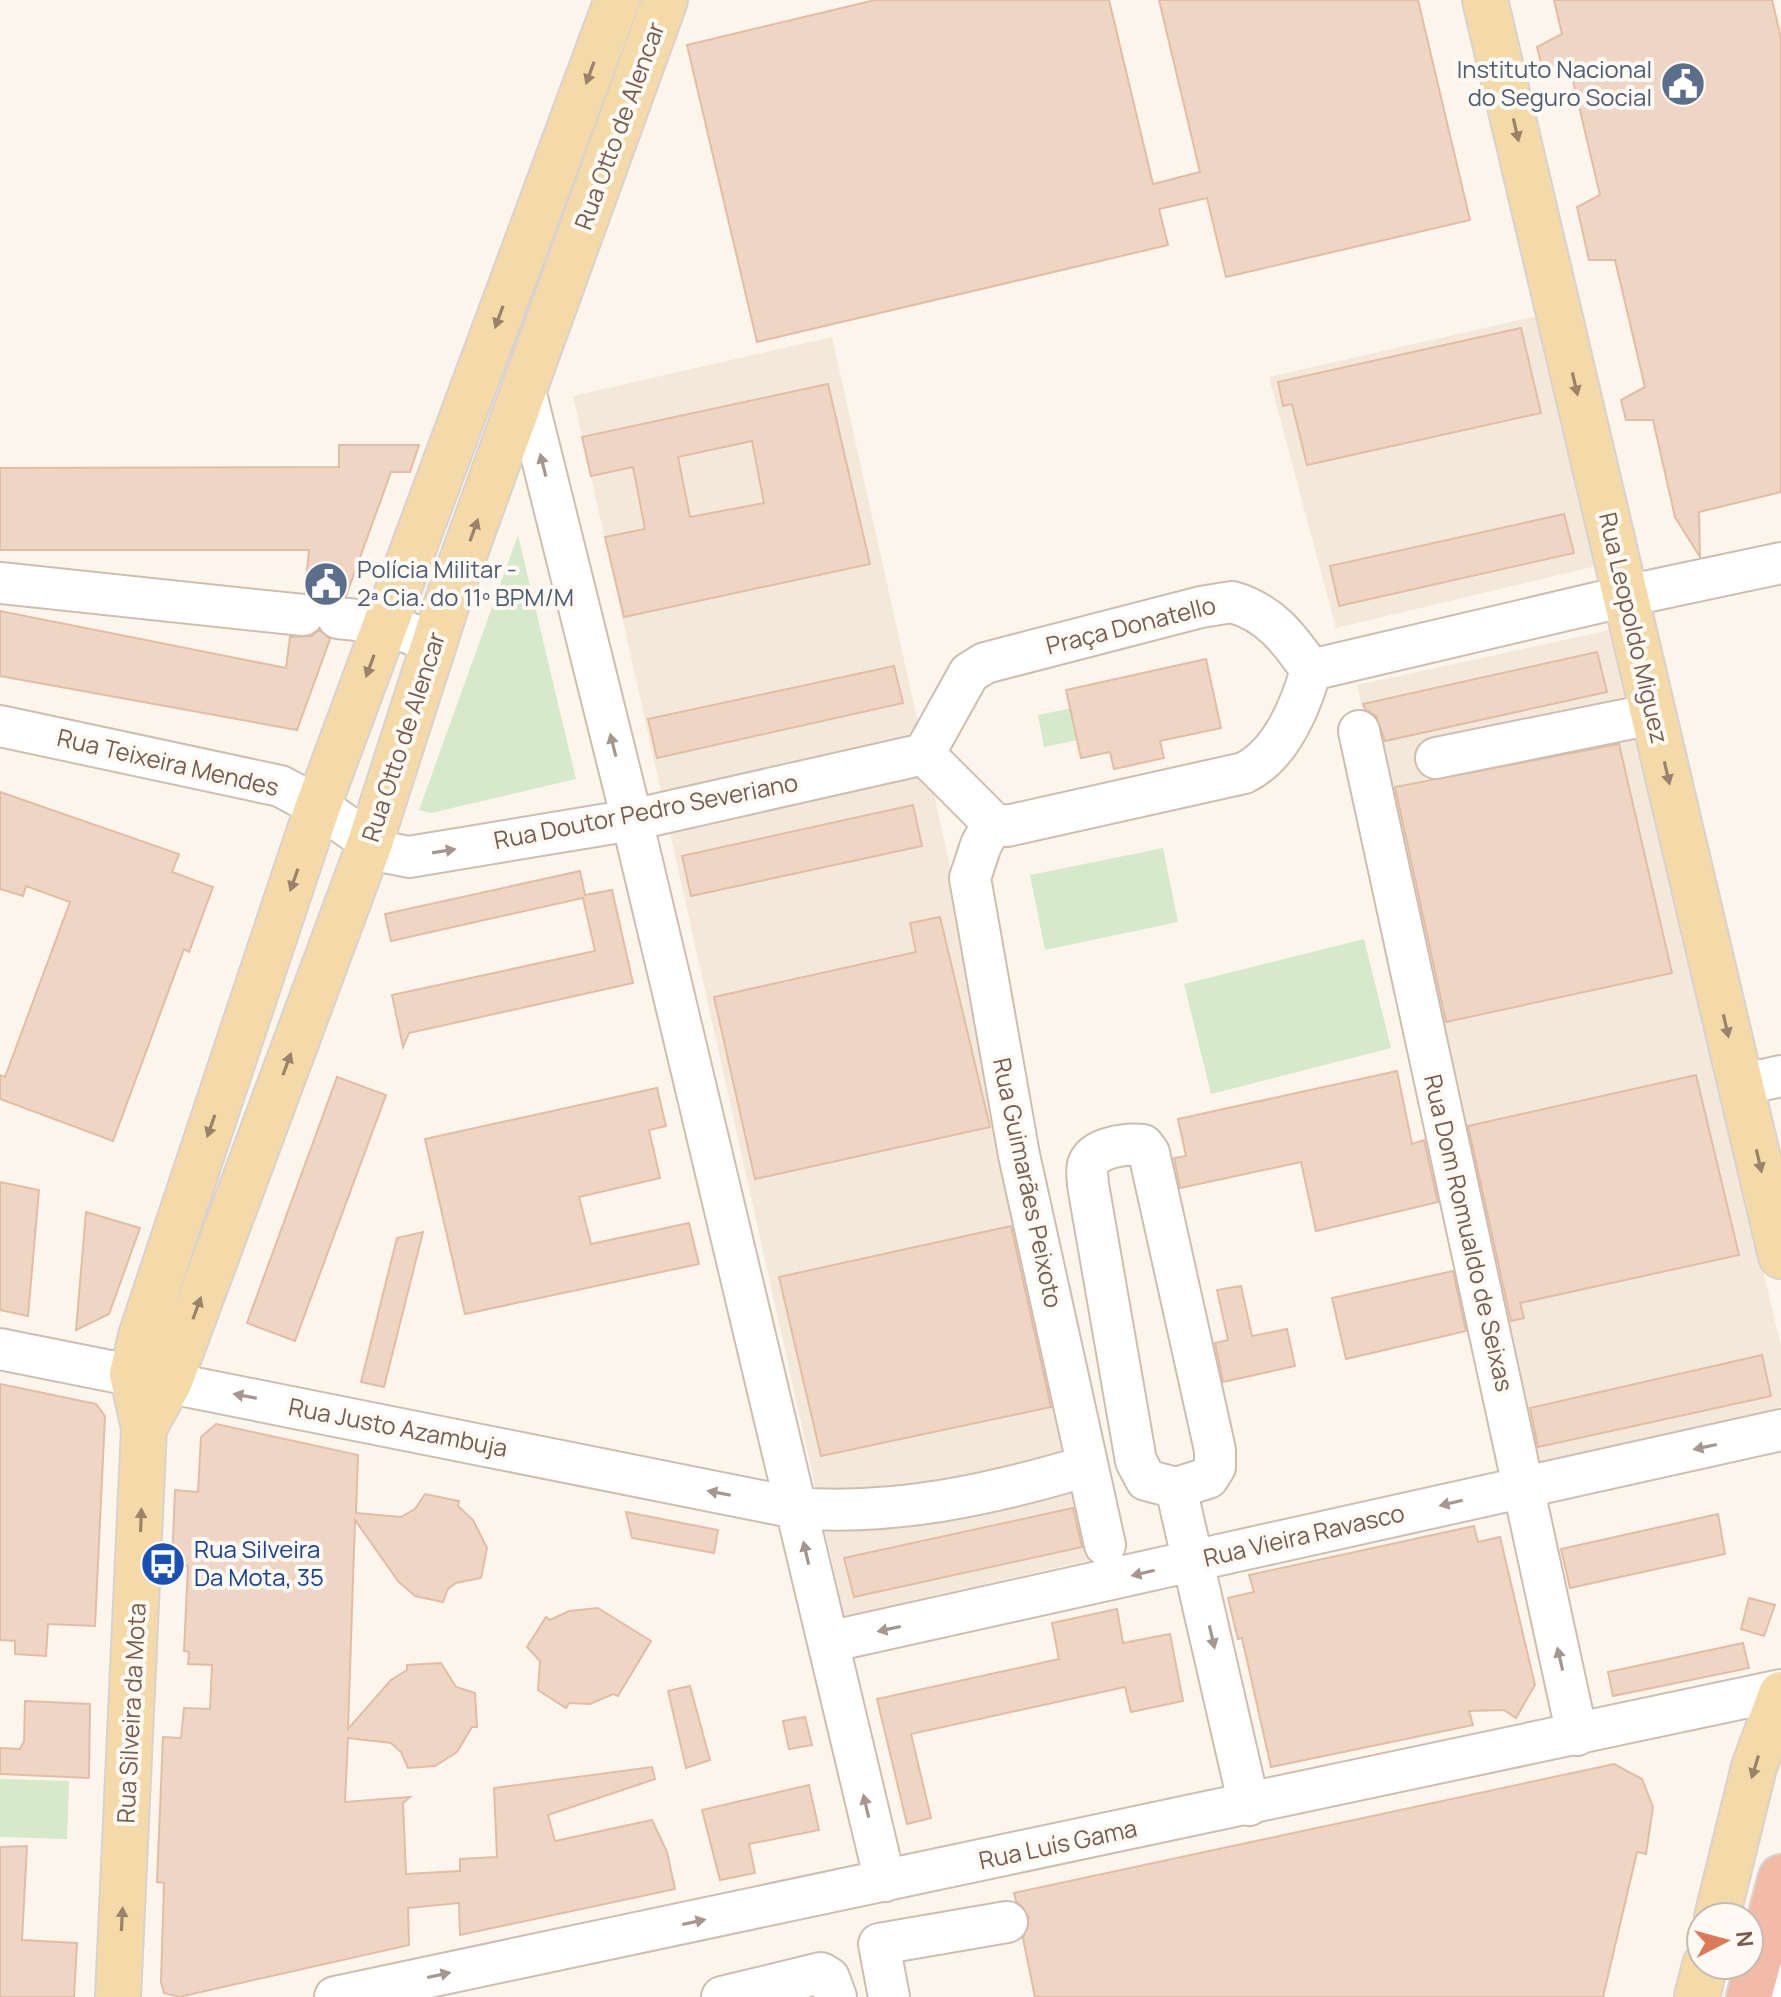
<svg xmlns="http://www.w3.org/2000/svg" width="1781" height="1997" font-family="Manrope,sans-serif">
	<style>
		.residential { fill: #f3e8da }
		.green { fill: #d6e9ca }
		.building { fill: #efd6c4; stroke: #e1bda6; stroke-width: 2; fill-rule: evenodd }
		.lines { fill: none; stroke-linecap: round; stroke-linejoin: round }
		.minor-casing { stroke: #cebeb1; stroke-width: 44 }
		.major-casing { stroke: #d9d2ce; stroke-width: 48 }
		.highway-casing { stroke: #d9d2ce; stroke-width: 48 }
		.minor { stroke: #fff; stroke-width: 40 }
		.major { stroke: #f5daa9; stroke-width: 44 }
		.highway { stroke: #f1bba7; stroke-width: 44 }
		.oneway { fill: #9c826a }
		.oneway2 { fill: #a6968d }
		.labels { text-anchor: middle; stroke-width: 8; stroke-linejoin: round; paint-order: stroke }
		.service-label { font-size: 24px; fill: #4e5e75; stroke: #fef9f2; text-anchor: end }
		.street-label { font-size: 24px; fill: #765d4f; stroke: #fef9f2 }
		.transit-label { font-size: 24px; fill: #164399; stroke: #fef9f2; text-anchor: start }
	</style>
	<rect width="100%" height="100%" fill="#fcf5eb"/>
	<!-- residential -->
	<path class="residential" d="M 1537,316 L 1596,566 L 1336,628 L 1269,377 Z
		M 832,337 L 1104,1557 L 844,1616 L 573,396 Z
		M 1610,630 L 1781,1346 L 1781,1407 L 1538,1465 L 1357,685 Z"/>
	<!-- green -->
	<path class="green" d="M 518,535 L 576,779 L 431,813 L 419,810 Z
		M 1192,683 L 1199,715 L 1044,747 L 1038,715 Z
		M 1163,848 L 1178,922 L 1045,950 L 1030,875 Z
		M 1364,939 L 1391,1048 L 1211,1094 L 1184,984 Z
		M 0,1779 L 69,1781 L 67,1839 L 0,1837 Z"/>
	<!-- building -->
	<path class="building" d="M 875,0 L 1109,0 L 1153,184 L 1200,172 L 1159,0 L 1418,0 L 1470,220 L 1226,277 L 1207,198 L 1159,209 L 1168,245 L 757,342 L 687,45 Z
		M 1554,0 L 1772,0 L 1781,38 L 1781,492 L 1699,512 L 1700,557 L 1675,517 L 1653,420 L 1626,420 L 1621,400 L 1645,387 L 1615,260 L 1589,260 L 1577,207 L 1600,195 L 1570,68 L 1542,67 L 1537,47 L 1562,34 Z
		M 1521,328 L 1541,413 L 1307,465 L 1292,404 L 1283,406 L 1278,382 Z
		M 828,384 L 870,564 L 624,617 L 605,537 L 645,529 L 633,467 L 591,476 L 582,437 ZM 752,441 L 764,503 L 690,517 L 678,457 Z
		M 339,445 L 419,445 L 410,472 L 391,472 L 346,596 L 329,597 L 322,603 L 305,592 L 309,550 L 0,550 L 0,468 L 339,467 Z
		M 1564,514 L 1574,553 L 1339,606 L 1330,566 Z
		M 0,611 L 286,668 L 290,637 L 312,636 L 319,630 L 330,639 L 297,730 L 0,676 Z
		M 1597,652 L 1607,692 L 1385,741 L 1376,716 L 1365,709 L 1363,704 Z
		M 1206,659 L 1221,728 L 1160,741 L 1164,758 L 1114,769 L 1110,752 L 1081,758 L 1066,690 Z
		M 894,666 L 903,703 L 657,758 L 648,719 Z
		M 1619,744 L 1672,973 L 1446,1022 L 1395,787 Z
		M 0,792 L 179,854 L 172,872 L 213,887 L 189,952 L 184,949 L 113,1141 L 0,1099 L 0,1075 L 5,1077 L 70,902 L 26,886 L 23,896 L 0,889 Z
		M 913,805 L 922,846 L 691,896 L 682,856 Z
		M 580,871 L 585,895 L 612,890 L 633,983 L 409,1033 L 403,1047 L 392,995 L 595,951 L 583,898 L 391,941 L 385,914 Z
		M 940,917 L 990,1127 L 755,1179 L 714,997 L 916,952 L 910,923 Z
		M 1397,1071 L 1412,1144 L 1424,1140 L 1438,1202 L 1316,1231 L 1301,1162 L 1180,1188 L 1174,1158 L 1186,1156 L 1178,1119 Z
		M 1696,1075 L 1739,1255 L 1520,1303 L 1524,1318 L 1511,1321 L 1468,1126 Z
		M 337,1077 L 386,1095 L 295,1341 L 247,1323 Z
		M 657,1088 L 666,1126 L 649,1130 L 660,1178 L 579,1197 L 591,1244 L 689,1223 L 699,1264 L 465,1314 L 425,1139 Z
		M 0,1182 L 39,1190 L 28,1316 L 0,1310 Z
		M 86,1212 L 140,1228 L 109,1314 L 76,1330 Z
		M 1011,1226 L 1051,1407 L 821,1456 L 779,1277 Z
		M 423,1232 L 384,1387 L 361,1382 L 397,1238 Z
		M 1453,1271 L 1466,1331 L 1346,1359 L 1332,1298 Z
		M 1241,1286 L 1252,1336 L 1287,1329 L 1295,1366 L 1223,1382 L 1215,1343 L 1228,1340 L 1217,1290 Z
		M 1762,1355 L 1771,1396 L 1538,1447 L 1530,1408 Z
		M 0,1384 L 96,1404 L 105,1416 L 95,1626 L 48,1624 L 46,1656 L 15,1654 L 15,1641 L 0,1640 Z
		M 216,1424 L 358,1455 L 356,1513 L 401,1517 L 415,1509 L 425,1494 L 459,1501 L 458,1506 L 473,1520 L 487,1548 L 481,1578 L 456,1583 L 448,1589 L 443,1602 L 415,1596 L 398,1581 L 355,1520 L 348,1729 L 391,1680 L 407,1670 L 407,1665 L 441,1663 L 456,1687 L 475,1693 L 477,1727 L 472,1727 L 457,1752 L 435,1766 L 408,1768 L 401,1752 L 391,1743 L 348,1738 L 345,1802 L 410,1797 L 403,1803 L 406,1874 L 460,1871 L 460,1859 L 497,1857 L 494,1788 L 652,1767 L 655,1779 L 548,1815 L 555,1841 L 652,1820 L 667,1852 L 675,1889 L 460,1935 L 459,1903 L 408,1908 L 409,1945 L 179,1997 L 164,1993 L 161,1982 L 164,1883 L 157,1882 L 163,1737 L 181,1738 L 184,1708 L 210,1709 L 212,1665 L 188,1664 L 189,1652 L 184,1651 L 188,1566 L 172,1565 L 175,1490 L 198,1492 L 201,1437 Z
		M 1073,1508 L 1082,1547 L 854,1597 L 844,1558 Z
		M 626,1512 L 718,1530 L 714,1553 L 632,1538 Z
		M 1718,1514 L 1725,1554 L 1570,1588 L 1561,1549 Z
		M 1474,1526 L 1478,1542 L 1500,1537 L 1535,1685 L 1516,1718 L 1504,1710 L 1469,1711 L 1473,1725 L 1271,1767 L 1242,1638 L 1238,1639 L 1228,1598 L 1254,1592 L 1249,1575 Z
		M 1749,1598 L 1775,1605 L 1764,1636 L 1741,1629 Z
		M 598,1608 L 651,1641 L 618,1696 L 613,1694 L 590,1704 L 569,1703 L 566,1708 L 538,1690 L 540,1661 L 527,1647 L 546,1617 L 550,1620 L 569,1611 Z
		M 1117,1609 L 1123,1643 L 1170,1634 L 1183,1701 L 1131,1712 L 1125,1687 L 911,1734 L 931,1818 L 907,1824 L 877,1699 L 1059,1659 L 1052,1623 Z
		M 1743,1643 L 1749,1668 L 1613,1696 L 1608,1672 Z
		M 690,1686 L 710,1760 L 686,1768 L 668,1691 Z
		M 25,1701 L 90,1704 L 89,1778 L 0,1774 L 0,1748 L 20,1749 L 24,1741 Z
		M 805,1717 L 812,1745 L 789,1749 L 783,1721 Z
		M 1614,1764 L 1642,1779 L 1653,1807 L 1646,1854 L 1637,1852 L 1603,1997 L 1035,1997 L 1023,1938 L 1029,1917 L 1016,1901 L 1014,1893 Z
		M 809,1785 L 819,1830 L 749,1844 L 755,1873 L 720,1880 L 702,1810 Z
		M 27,1846 L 22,1940 L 77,1943 L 74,1997 L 0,1997 L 0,1847 Z"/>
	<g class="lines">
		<!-- minor casing -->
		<g class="minor-casing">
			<path id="minor" d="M 525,390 L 632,820 L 885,1881
				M 0,583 L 303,615
				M 1232,602 C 1271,613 1289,639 1311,670 C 1300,708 1281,755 1244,773 L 1007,826 L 993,823 L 924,754 L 969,673 L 985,663 L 1201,607 Z
				M 338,618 L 386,623 L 434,644
				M 1311,670 L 1626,596 L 1781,563
				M 0,726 L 280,786 L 318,806 L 384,852 L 409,857 L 632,820 L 924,754
				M 1359,731 L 1577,1735
				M 1436,758 L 1653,714
				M 993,823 L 981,845 L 970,878 L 1019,1155 L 1105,1545
				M 1740,1085 L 1781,1076
				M 0,1349 L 796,1508 C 895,1516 993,1494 1087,1466
				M 1176,1488 L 1146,1480 L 1136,1461 L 1088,1185 C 1088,1180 1086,1170 1088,1165 C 1093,1147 1128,1143 1143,1145 L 1149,1153 L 1215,1450 L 1215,1467 L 1208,1478 L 1176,1488 L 1249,1805
				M 828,1642 L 1781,1430
				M 335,1997 L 1781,1690
				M 722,1997 L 821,1973 L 829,1978 L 836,1997
				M 889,1997 L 879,1944 L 1007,1922
				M 1778,1997 L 1781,1985"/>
		</g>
		<!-- major casing -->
		<g class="major-casing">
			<path id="major" d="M 1485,0 L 1781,1256
				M 144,1428 L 170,1381 L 370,843 L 451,591 L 665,0
				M 1717,1917 L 1754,1767 L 1781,1694
				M 118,1997 L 144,1428 L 132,1374 L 141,1336 L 318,806 L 617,0
				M 1697,1997 L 1705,1965"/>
		</g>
		<!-- highway casing -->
		<g class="highway-casing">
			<path id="highway" d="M 1749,1997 L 1781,1877"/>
		</g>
		<!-- minor -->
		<use href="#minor" class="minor"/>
		<!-- major -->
		<use href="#major" class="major"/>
		<!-- highway -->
		<use href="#highway" class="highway"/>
	</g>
	<!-- one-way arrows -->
	<defs><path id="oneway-solid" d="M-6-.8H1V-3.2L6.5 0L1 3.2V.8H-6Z" transform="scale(2)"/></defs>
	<g class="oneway">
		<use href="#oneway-solid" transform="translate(590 73) rotate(110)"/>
		<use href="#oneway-solid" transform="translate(1516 130) rotate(77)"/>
		<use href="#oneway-solid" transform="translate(499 317) rotate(110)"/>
		<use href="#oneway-solid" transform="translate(1575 384) rotate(77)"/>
		<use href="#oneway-solid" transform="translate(474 530) rotate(-70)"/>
		<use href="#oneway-solid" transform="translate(370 666) rotate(110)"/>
		<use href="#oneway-solid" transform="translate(1667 773) rotate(77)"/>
		<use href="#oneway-solid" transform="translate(294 880) rotate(109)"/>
		<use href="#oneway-solid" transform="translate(1726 1026) rotate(77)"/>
		<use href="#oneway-solid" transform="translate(287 1064) rotate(-70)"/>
		<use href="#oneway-solid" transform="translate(211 1126) rotate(109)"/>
		<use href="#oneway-solid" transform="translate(1759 1161) rotate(77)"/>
		<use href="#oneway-solid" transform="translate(197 1308) rotate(-70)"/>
		<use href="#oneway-solid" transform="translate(141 1520) rotate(-88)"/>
		<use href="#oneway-solid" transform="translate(1755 1767) rotate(107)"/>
		<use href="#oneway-solid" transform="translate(122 1919) rotate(-87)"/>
	</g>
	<g class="oneway2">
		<use href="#oneway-solid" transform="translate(543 465) rotate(-104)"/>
		<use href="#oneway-solid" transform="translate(613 745) rotate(-104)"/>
		<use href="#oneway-solid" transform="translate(444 851) rotate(-9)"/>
		<use href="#oneway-solid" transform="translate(245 1396) rotate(-169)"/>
		<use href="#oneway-solid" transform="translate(1705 1447) rotate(168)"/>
		<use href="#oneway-solid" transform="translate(719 1493) rotate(-169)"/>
		<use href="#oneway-solid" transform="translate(1451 1503) rotate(167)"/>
		<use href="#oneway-solid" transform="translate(806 1553) rotate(-103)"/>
		<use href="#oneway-solid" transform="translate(1143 1573) rotate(167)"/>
		<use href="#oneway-solid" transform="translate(889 1629) rotate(168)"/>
		<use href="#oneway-solid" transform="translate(1212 1637) rotate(77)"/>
		<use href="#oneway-solid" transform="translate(1560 1659) rotate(-103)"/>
		<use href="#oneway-solid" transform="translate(866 1806) rotate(-103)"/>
		<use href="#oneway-solid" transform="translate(694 1922) rotate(-12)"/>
		<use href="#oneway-solid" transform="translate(439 1975) rotate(-12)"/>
	</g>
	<!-- icons -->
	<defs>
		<g id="civic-disc" transform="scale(2.3)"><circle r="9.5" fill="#5c6f8a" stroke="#fef9f2"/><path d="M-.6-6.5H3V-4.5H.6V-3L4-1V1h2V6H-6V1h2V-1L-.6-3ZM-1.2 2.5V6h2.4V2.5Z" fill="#fff"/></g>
		<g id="bus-disc" transform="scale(2.3)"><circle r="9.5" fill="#1a4fb4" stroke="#fef9f2"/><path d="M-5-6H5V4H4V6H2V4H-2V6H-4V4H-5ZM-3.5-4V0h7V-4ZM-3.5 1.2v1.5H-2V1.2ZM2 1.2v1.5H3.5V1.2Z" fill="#fff"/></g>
	</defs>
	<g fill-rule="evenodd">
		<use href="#civic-disc" x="1683" y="84"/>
		<use href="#civic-disc" x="326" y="584"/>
		<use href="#bus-disc" x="163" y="1564"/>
	</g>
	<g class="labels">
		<!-- service labels -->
		<g class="service-label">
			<text x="1652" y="78">Instituto Nacional<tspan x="1652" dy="28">do Seguro Social</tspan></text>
			<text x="357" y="578" text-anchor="start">Polícia Militar -<tspan x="357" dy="28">2ª Cia. do 11º BPM/M</tspan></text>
		</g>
		<!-- street labels -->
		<g class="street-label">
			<text transform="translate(620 126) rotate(-70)" y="8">Rua Otto de Alencar</text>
			<text transform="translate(1131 626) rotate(-14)" y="8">Praça Donatello</text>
			<text transform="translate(1633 628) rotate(77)" y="8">Rua Leopoldo Miguez</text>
			<text transform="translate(404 737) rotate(-72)" y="8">Rua Otto de Alencar</text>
			<text transform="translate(168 763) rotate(13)" y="8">Rua Teixeira Mendes</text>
			<text transform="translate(646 812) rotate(-11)" y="8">Rua Doutor Pedro Severiano</text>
			<text transform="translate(1027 1183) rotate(78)" y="8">Rua Guimarães Peixoto</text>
			<text transform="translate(1468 1233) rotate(77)" y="8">Rua Dom Romualdo de Seixas</text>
			<text transform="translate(398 1428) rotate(11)" y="8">Rua Justo Azambuja</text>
			<text transform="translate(1304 1536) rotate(-13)" y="8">Rua Vieira Ravasco</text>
			<text transform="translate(132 1713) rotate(-87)" y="8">Rua Silveira da Mota</text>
			<text transform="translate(1058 1845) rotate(-12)" y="8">Rua Luís Gama</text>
		</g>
		<!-- transit labels -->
		<g class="transit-label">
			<text x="194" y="1558">Rua Silveira<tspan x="194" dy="28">Da Mota, 35</tspan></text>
		</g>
	</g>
	<!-- north arrow -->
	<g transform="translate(1725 1941) rotate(84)"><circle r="38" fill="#fef9f2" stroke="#c8bbb1" stroke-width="2"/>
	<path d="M0-6L14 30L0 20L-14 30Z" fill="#dd7959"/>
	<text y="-12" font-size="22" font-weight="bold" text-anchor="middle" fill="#765d4f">N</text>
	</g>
</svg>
